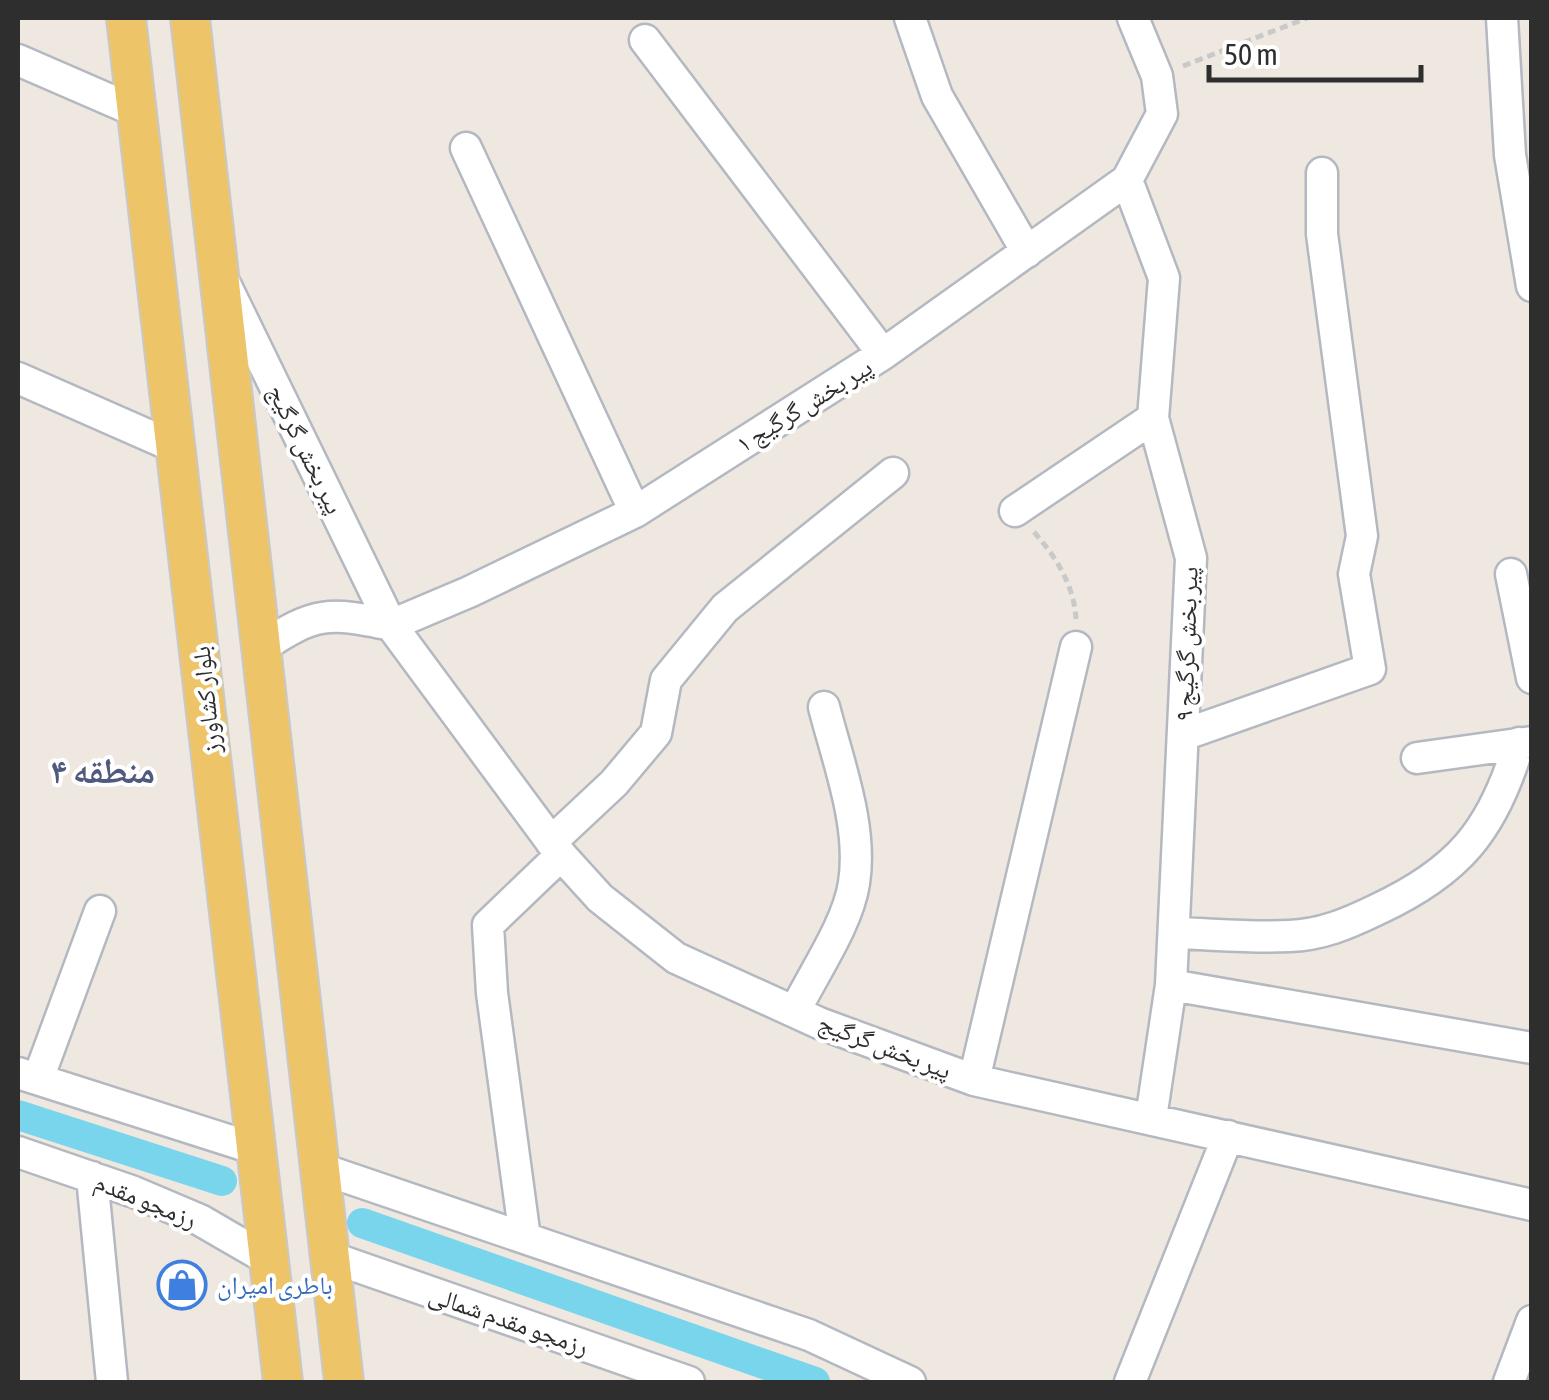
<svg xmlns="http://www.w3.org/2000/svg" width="1549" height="1400" font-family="'Asap Condensed','Noto Naskh Arabic',sans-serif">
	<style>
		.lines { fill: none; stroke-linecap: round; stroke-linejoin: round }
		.canal { stroke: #79d5eb; stroke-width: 30 }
		.minor-casing { stroke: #b4b8c0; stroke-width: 35 }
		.major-casing { stroke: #c9c9c9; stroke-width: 42 }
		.path { stroke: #c9c9c9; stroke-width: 5; stroke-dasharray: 8 5; stroke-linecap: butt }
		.minor { stroke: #fff; stroke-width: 30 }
		.major { stroke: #edc468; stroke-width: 38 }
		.labels { text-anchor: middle; stroke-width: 8; stroke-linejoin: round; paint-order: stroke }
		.street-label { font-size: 25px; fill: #2e2e2e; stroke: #fff }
		.shop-label { font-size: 25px; fill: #366cbe; stroke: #fff; text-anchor: start }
		.district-label { font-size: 35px; font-weight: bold; fill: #4f5a7e; stroke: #fff }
	</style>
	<rect width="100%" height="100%" fill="#eee8e1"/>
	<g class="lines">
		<!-- canal -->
		<path class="canal" d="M 18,1115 L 222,1181
			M 362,1223 L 815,1382"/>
		<!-- minor casing -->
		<g class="minor-casing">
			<path id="minor" d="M 910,18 L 937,96 L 1027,252
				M 1502,18 L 1510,155 L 1532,286
				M 645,40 L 883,354
				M 18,60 L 140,113
				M 466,148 L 635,512
				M 1127,180 L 1164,278 L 1153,418 L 1191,558 L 1171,985 L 1151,1118
				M 226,286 L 391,625 L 561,855 L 600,898 L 676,958 L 819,1023 L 974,1080 L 1532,1205
				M 18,378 L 177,448
				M 1015,511 L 1153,418
				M 1511,574 L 1532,678
				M 391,625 L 469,592 L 635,512 L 883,354 L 1127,180 L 1162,114 L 1157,76 L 1133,18
				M 261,648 C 315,611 329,612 391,625
				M 1183,735 L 1370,669 L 1354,574 L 1362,536 L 1322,234 L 1322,173
				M 1417,758 L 1532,742
				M 551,842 L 614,783 L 656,733 L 666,680 L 725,608 L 893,473
				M 1174,933 C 1212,934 1251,938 1289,936 C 1321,935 1347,924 1376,910 C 1458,872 1493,831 1519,743
				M 1171,985 L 1532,1048
				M 795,1011 C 813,974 848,924 854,883 C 863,826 838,762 824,707
				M 18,1073 L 256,1149
				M 38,1079 L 100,911
				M 974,1080 L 1076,647
				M 18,1152 L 134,1192 L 200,1220 L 269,1260
				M 319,1168 L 809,1335 L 910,1382
				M 92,1177 L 112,1382
				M 525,1238 L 492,993 L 488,925 L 561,855
				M 330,1257 L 689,1382
				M 1130,1382 L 1228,1136
				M 1509,1382 L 1532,1321"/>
		</g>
		<!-- major casing -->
		<g class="major-casing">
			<path id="major" d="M 126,18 L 283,1382
				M 190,18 L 344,1382"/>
		</g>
		<!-- path -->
		<path class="path" d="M 1183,66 L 1307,18
			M 1034,532 C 1056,557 1074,585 1076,619"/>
		<!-- minor -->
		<use href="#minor" class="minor"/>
		<!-- major -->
		<use href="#major" class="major"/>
	</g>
	<!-- icons -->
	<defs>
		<g id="shop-ring" transform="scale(2.5)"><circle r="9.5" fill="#fff" stroke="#3f7fe0" stroke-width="1.5"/><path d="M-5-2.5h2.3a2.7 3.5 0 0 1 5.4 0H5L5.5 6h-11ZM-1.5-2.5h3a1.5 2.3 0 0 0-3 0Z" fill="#3f7fe0"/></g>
	</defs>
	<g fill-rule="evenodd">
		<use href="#shop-ring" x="182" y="1285"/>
	</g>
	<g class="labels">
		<!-- street labels -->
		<g class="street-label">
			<text transform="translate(804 405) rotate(-32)" y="9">پیر بخش گرگیج ۱</text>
			<text transform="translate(306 449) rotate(64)" y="9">پیر بخش گرگیج</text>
			<text transform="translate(1186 644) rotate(-88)" y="9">پیر بخش گرگیج ۹</text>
			<text transform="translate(206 700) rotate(-96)" y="9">بلوار کشاورز</text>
			<text transform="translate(885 1046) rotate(21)" y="9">پیر بخش گرگیج</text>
			<text transform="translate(146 1200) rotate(22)" y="9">رزمجو مقدم</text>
			<text transform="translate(509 1320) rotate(19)" y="9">رزمجو مقدم شمالی</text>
		</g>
		<!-- shop labels -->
		<g class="shop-label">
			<text x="217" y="1294">باطری امیران</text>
		</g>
		<!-- district labels -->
		<g class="district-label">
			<text x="103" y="783">منطقه ۴</text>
		</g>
	</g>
	<!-- border -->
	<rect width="1549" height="1400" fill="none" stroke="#2e2e2e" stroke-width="40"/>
	<!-- scale -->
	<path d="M1209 65v15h212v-15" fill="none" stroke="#2e2e2e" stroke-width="5"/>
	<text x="1224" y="65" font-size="30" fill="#2e2e2e" stroke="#ffffff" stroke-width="8" paint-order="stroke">50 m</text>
</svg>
